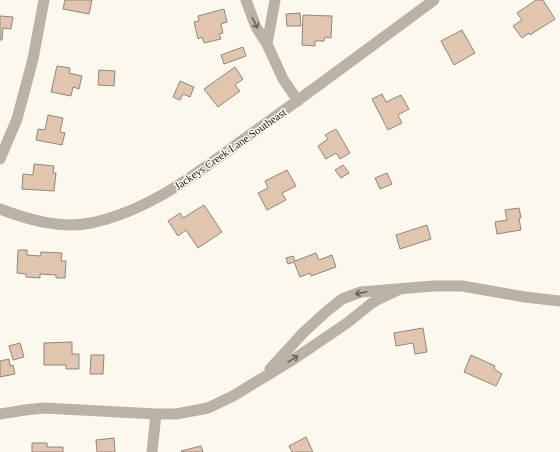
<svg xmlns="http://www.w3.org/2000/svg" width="560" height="452" font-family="'Times New Roman',serif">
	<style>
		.building { fill: #e1c5ae; stroke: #8f8780 }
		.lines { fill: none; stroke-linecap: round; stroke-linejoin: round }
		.minor { stroke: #bab2a5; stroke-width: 11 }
		.oneway { stroke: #66625a }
		.labels { text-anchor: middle; stroke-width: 3; stroke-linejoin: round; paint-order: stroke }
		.street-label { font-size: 11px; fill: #21201c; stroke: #fbf8ee }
	</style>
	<rect width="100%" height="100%" fill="#fbf8ee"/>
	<!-- building -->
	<path class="building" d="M 65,0 L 92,0 L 89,14 L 63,9 Z
		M 536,0 L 543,0 L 555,19 L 530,35 L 529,33 L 522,38 L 513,26 L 522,20 L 517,13 Z
		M 224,9 L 227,22 L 221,24 L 223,33 L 219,34 L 221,39 L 204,43 L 202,37 L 198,39 L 194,22 L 199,21 L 198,16 Z
		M 300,13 L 301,26 L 287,26 L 286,14 Z
		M 303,15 L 332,16 L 331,38 L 325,37 L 324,41 L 315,41 L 315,46 L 302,45 Z
		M 0,16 L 13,17 L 11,29 L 3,28 L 2,40 L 0,40 Z
		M 462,30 L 475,53 L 454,65 L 441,41 Z
		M 243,47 L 246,56 L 224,64 L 221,55 Z
		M 57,66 L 70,68 L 69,73 L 82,76 L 79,89 L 73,87 L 71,96 L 51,92 Z
		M 235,67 L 243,79 L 235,85 L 240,91 L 218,107 L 204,89 Z
		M 99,70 L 115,71 L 114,86 L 98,85 Z
		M 180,81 L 194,87 L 190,97 L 183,94 L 180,100 L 173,97 Z
		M 382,94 L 386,102 L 401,95 L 409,109 L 398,115 L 402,123 L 388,130 L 372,99 Z
		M 48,115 L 63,118 L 60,132 L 65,133 L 62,145 L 36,140 L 38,129 L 45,130 Z
		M 336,129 L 350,153 L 340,159 L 336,153 L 326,159 L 318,146 L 328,139 L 325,135 Z
		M 34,164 L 54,166 L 53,173 L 56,173 L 54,191 L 22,189 L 23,174 L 33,175 Z
		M 343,165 L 349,173 L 341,178 L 335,170 Z
		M 287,170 L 296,186 L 282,193 L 286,200 L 267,210 L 258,193 L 268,188 L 265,181 Z
		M 387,173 L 392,184 L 380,189 L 375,178 Z
		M 204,205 L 222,232 L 198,248 L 186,230 L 178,236 L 168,221 L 180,213 L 183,218 Z
		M 519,208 L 521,218 L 519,218 L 521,230 L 497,234 L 495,222 L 507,220 L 505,210 Z
		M 427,225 L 431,239 L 400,249 L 396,235 Z
		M 18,250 L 27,250 L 27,255 L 40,256 L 41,252 L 62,253 L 61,261 L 66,261 L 65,278 L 56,278 L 56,275 L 40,274 L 40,278 L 26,277 L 26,274 L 17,273 Z
		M 316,253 L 319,260 L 332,255 L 336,267 L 311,276 L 310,273 L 300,277 L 294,262 L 288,264 L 286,258 L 293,256 L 295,261 Z
		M 423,328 L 427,352 L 415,354 L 413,343 L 396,346 L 394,333 Z
		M 72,342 L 72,354 L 79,354 L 79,369 L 66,369 L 66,365 L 44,365 L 44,343 Z
		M 20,343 L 24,357 L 13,360 L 9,346 Z
		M 91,355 L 104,355 L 103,374 L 90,374 Z
		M 471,355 L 495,366 L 494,369 L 502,374 L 496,386 L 464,372 Z
		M 9,359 L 10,366 L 13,365 L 15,374 L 0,377 L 0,361 Z
		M 306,437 L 313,452 L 292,452 L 289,446 Z
		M 114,438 L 115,452 L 97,452 L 96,440 Z
		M 32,443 L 47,443 L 47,447 L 63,447 L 63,452 L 32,452 Z
		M 201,446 L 203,452 L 182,452 L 181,451 Z"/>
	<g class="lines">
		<!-- minor -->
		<path class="minor" d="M 246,0 L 256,27 L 267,44 L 283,79 L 298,101
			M 267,44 L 275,0
			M 0,159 L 17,119 L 33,59 L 44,0
			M 0,209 C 29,220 61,229 91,223 C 153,210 202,169 251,134 C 313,90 373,45 434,0
			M 270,369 L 304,332 L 327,311 L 342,299 L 361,292 L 433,286 L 462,286 L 525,297 L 560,301
			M 0,414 L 25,410 L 44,408 L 156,414 L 176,414 L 208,408 L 233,396 L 294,359 L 347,323 L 372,303 L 381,298 L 400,289
			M 152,452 L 156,414"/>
	</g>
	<!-- one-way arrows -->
	<defs><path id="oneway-shaft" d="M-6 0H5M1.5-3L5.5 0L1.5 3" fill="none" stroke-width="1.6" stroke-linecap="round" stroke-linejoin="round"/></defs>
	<g class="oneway">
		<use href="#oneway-shaft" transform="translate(255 23) rotate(64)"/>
		<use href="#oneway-shaft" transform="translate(361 293) rotate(168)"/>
		<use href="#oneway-shaft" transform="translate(293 359) rotate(-32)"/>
	</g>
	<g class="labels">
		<!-- street labels -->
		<g class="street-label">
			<text transform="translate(230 149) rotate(-35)" y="4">Jackeys Creek Lane Southeast</text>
		</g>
	</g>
</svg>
